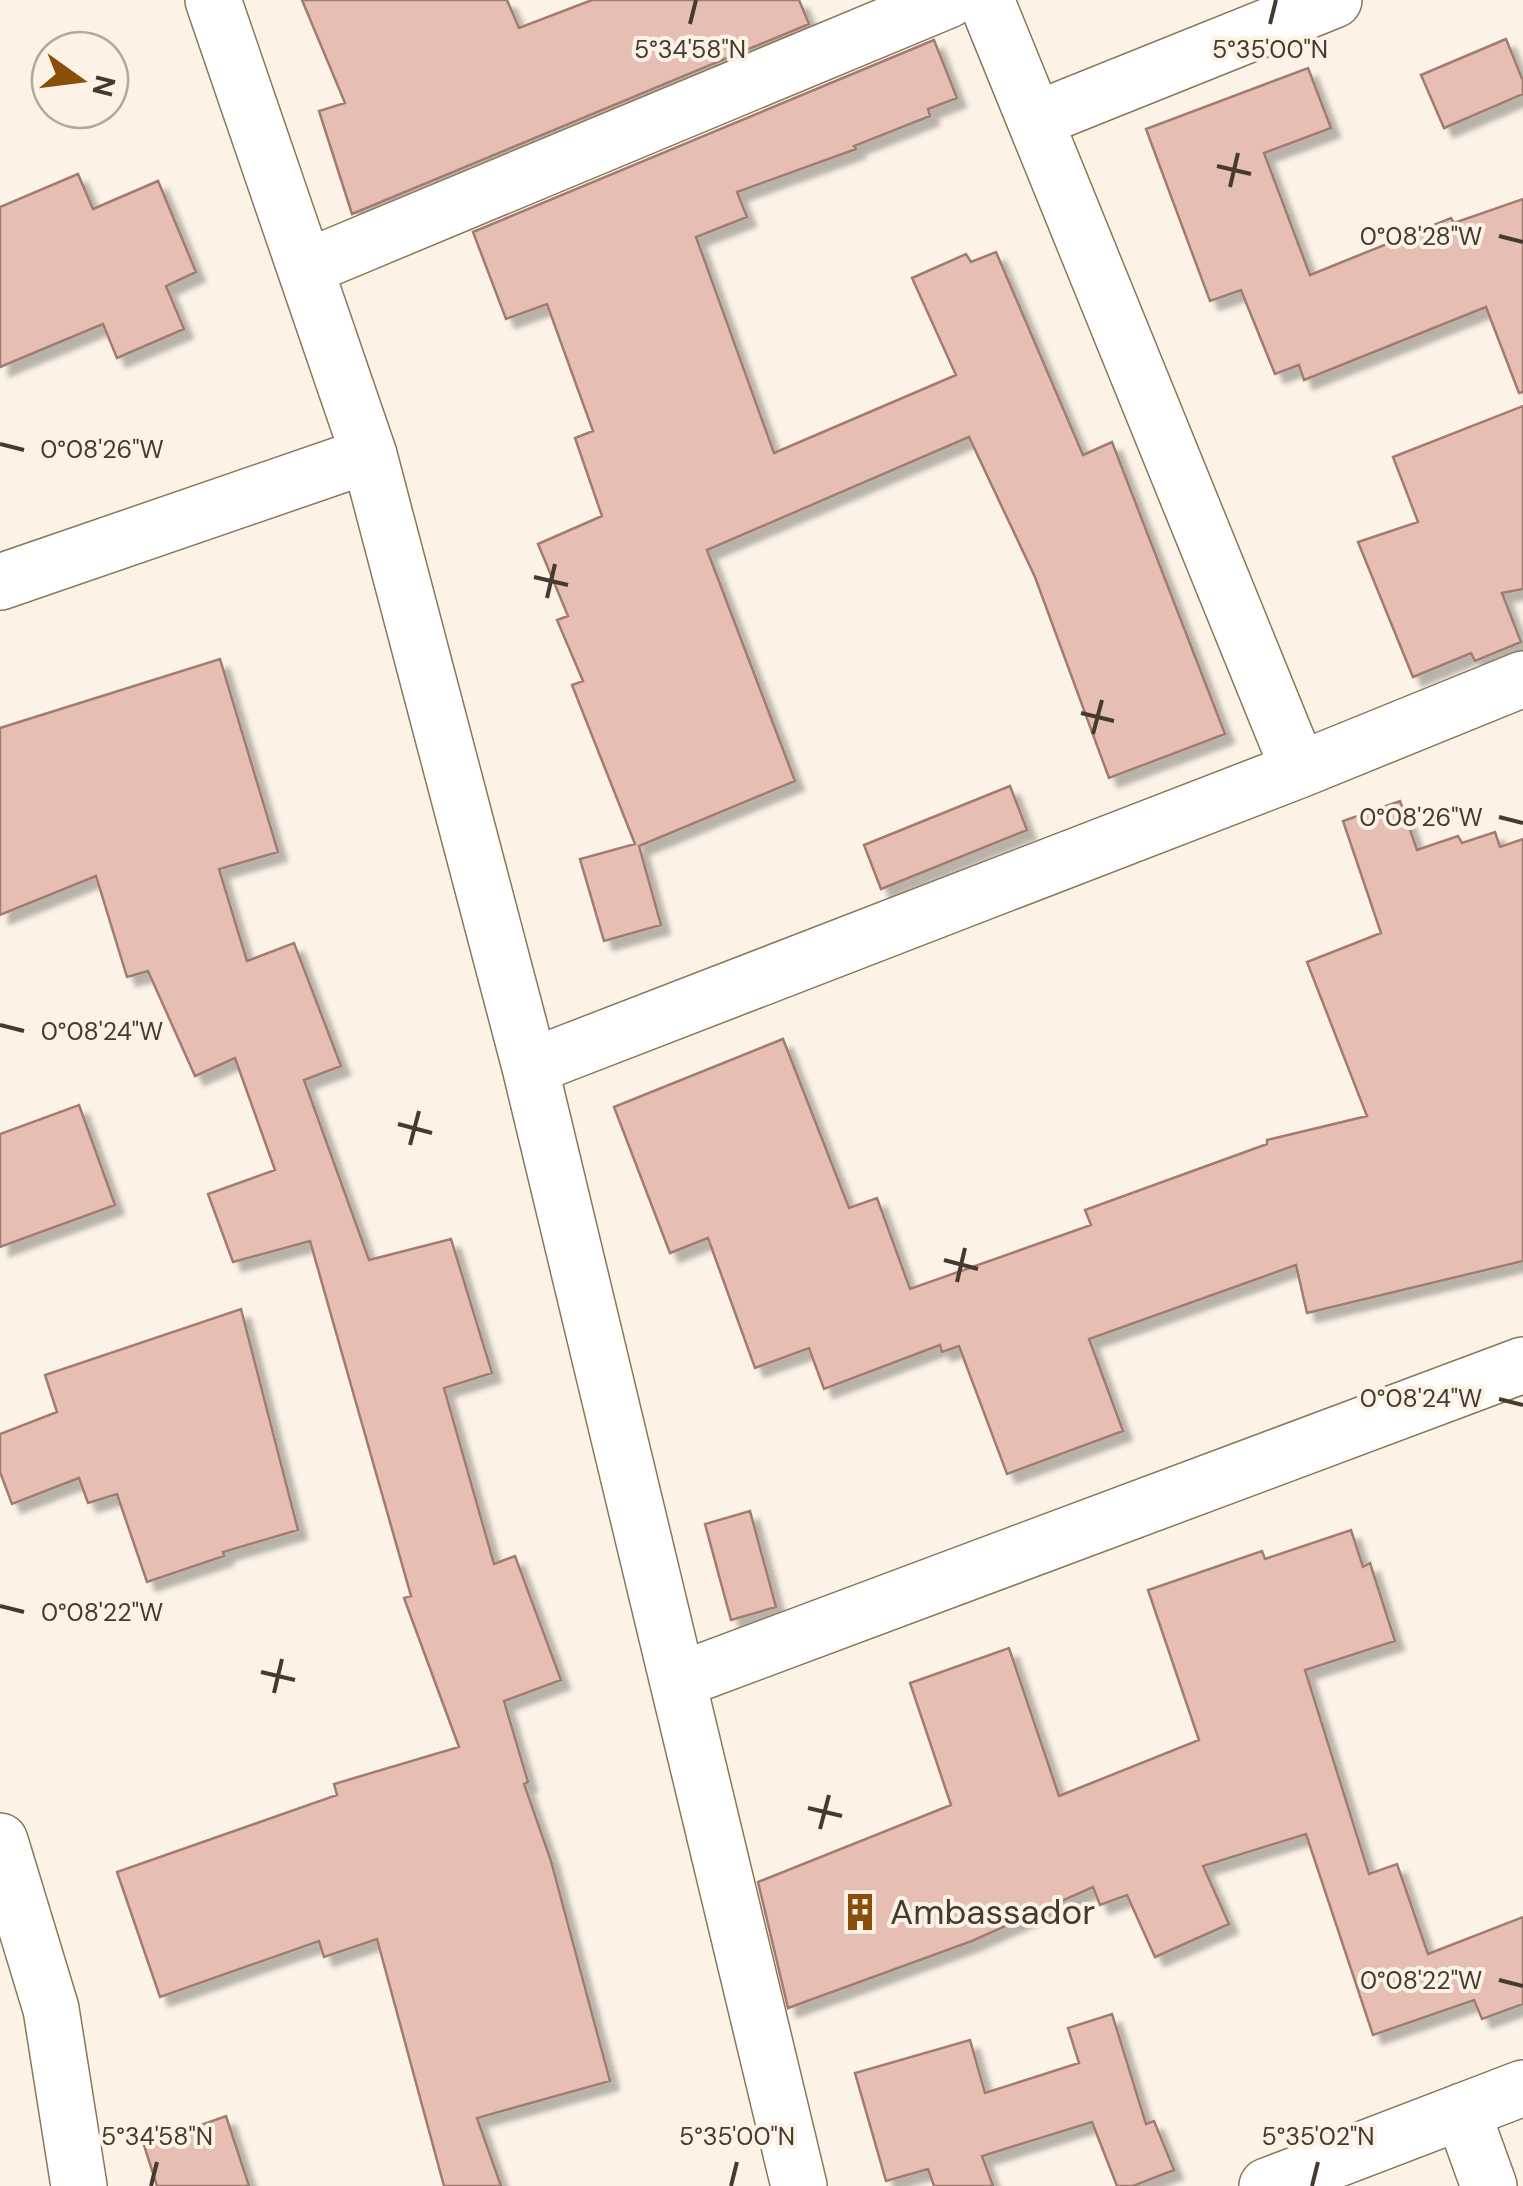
<svg xmlns="http://www.w3.org/2000/svg" width="1523" height="2186" font-family="'DM Sans',sans-serif">
	<style>
		.building { fill: #e7beb3; stroke: #a17b71; stroke-width: 2.5; filter: url(#shadow) }
		.lines { fill: none; stroke-linecap: round; stroke-linejoin: round }
		.minor-casing { stroke: #8b775a; stroke-width: 58 }
		.minor { stroke: #fff; stroke-width: 55 }
		.ticks { fill: none; stroke: #443b2e; stroke-width: 4 }
		.labels { text-anchor: middle; stroke-width: 8; stroke-linejoin: round; paint-order: stroke }
		.poi-label { font-size: 35px; fill: #443b2e; stroke: #fcf3e6; text-anchor: start }
		.ticks-label { font-size: 25px; text-anchor: middle; fill: #443b2e; stroke: #fcf3e6; stroke-width: 8; stroke-linejoin: round; paint-order: stroke }
	</style>
	<defs>
		<filter id="shadow"><feDropShadow dx="9" dy="9" stdDeviation="2.5" flood-color="#0004"/></filter>
	</defs>
	<rect width="100%" height="100%" fill="#fcf3e6"/>
	<!-- building -->
	<path class="building" d="M 302,0 L 507,0 L 519,28 L 592,0 L 799,0 L 809,24 L 352,214 L 319,111 L 345,103 Z
		M 1506,39 L 1523,81 L 1523,94 L 1444,128 L 1421,75 Z
		M 934,40 L 957,98 L 928,109 L 930,116 L 854,146 L 856,149 L 737,192 L 747,217 L 696,237 L 774,453 L 956,375 L 912,278 L 966,254 L 971,262 L 996,252 L 1083,455 L 1112,442 L 1225,734 L 1109,778 L 1035,577 L 969,437 L 707,550 L 795,781 L 639,846 L 661,925 L 604,941 L 580,859 L 635,844 L 572,685 L 583,681 L 557,620 L 568,616 L 538,544 L 602,516 L 575,438 L 593,431 L 547,304 L 506,319 L 473,232 Z
		M 1308,68 L 1331,128 L 1264,153 L 1310,275 L 1451,218 L 1454,223 L 1523,199 L 1523,392 L 1519,393 L 1486,307 L 1304,380 L 1299,365 L 1275,374 L 1241,290 L 1210,301 L 1146,129 Z
		M 78,174 L 93,209 L 158,181 L 196,272 L 166,286 L 184,329 L 117,358 L 103,324 L 0,367 L 0,207 Z
		M 1523,406 L 1523,589 L 1502,593 L 1521,642 L 1475,661 L 1471,653 L 1413,677 L 1358,542 L 1418,522 L 1393,457 Z
		M 220,659 L 278,852 L 219,869 L 247,961 L 294,943 L 341,1066 L 304,1080 L 369,1260 L 451,1239 L 492,1373 L 444,1388 L 494,1564 L 515,1556 L 561,1680 L 504,1701 L 528,1782 L 524,1784 L 551,1861 L 610,2081 L 477,2118 L 501,2186 L 444,2186 L 377,1939 L 324,1957 L 319,1941 L 160,1997 L 117,1872 L 337,1795 L 334,1784 L 459,1747 L 404,1598 L 411,1596 L 310,1241 L 233,1262 L 208,1194 L 275,1170 L 235,1058 L 195,1076 L 148,971 L 127,977 L 96,876 L 0,915 L 0,728 Z
		M 1010,786 L 1027,830 L 881,889 L 864,845 Z
		M 1400,801 L 1417,850 L 1458,836 L 1462,843 L 1495,832 L 1500,847 L 1523,839 L 1523,1261 L 1307,1313 L 1296,1265 L 1089,1339 L 1123,1431 L 1007,1474 L 959,1346 L 942,1352 L 940,1345 L 824,1389 L 809,1348 L 755,1368 L 708,1238 L 670,1253 L 614,1107 L 783,1039 L 849,1208 L 877,1198 L 910,1289 L 1091,1225 L 1085,1210 L 1267,1144 L 1267,1140 L 1367,1116 L 1307,962 L 1381,933 L 1343,821 Z
		M 79,1105 L 115,1205 L 0,1247 L 0,1134 Z
		M 241,1309 L 298,1530 L 223,1552 L 224,1556 L 147,1582 L 117,1494 L 88,1503 L 79,1478 L 12,1504 L 0,1472 L 0,1434 L 57,1412 L 45,1375 Z
		M 750,1511 L 776,1607 L 731,1620 L 705,1524 Z
		M 1351,1530 L 1363,1567 L 1370,1563 L 1395,1641 L 1305,1670 L 1369,1874 L 1397,1864 L 1428,1954 L 1523,1917 L 1523,2004 L 1482,2019 L 1474,2000 L 1373,2035 L 1306,1834 L 1203,1866 L 1229,1924 L 1155,1957 L 1127,1895 L 1100,1905 L 1093,1887 L 972,1941 L 788,2008 L 758,1882 L 951,1805 L 910,1683 L 1009,1648 L 1059,1796 L 1199,1740 L 1148,1590 L 1262,1551 L 1265,1559 Z
		M 1112,2014 L 1146,2124 L 1154,2121 L 1174,2170 L 1133,2186 L 1117,2186 L 1092,2122 L 982,2156 L 993,2186 L 934,2186 L 928,2169 L 886,2181 L 855,2073 L 970,2040 L 985,2093 L 1079,2063 L 1068,2028 Z
		M 226,2116 L 249,2186 L 157,2186 L 144,2145 Z"/>
	<g class="lines">
		<!-- minor casing -->
		<g class="minor-casing">
			<path id="minor" d="M 213,0 L 369,455 L 530,1067 L 799,2186
				M 986,0 L 1299,770
				M 1035,120 L 1334,0
				M 305,268 L 948,0
				M 0,582 L 369,455
				M 530,1067 L 1299,770 L 1523,679
				M 680,1680 L 1523,1365
				M 0,1841 L 51,2009 L 79,2186
				M 1462,2111 L 1489,2186
				M 1267,2186 L 1523,2088"/>
		</g>
		<!-- minor -->
		<use href="#minor" class="minor"/>
	</g>
	<!-- ticks -->
	<path class="ticks" d="M 690,24 L 696,0M 1270,24 L 1276,0M 1217,166 L 1251,174M 1230,187 L 1238,153M 1499,236 L 1523,242M 0,444 L 24,450M 534,577 L 568,585M 547,598 L 555,564M 1081,713 L 1114,721M 1093,734 L 1102,700M 1499,817 L 1523,823M 0,1025 L 24,1031M 398,1124 L 432,1133M 410,1145 L 419,1111M 944,1260 L 978,1269M 957,1282 L 965,1248M 1499,1399 L 1523,1405M 0,1606 L 24,1612M 261,1672 L 295,1680M 274,1693 L 282,1659M 808,1808 L 842,1816M 820,1829 L 829,1795M 1499,1980 L 1523,1986M 151,2186 L 157,2162M 731,2186 L 737,2162M 1312,2186 L 1318,2162"/>
	<!-- icons -->
	<defs>
		<g id="building-bare" transform="scale(3)"><path d="M-4-6H4V6H1V3H-1V6H-4ZM-2.5-4.3h1.7v1.8h-1.7ZM.8-4.3h1.7v1.8H.8ZM-2.5-1h1.7V.8h-1.7ZM.8-1h1.7V.8H.8Z" fill="#894e09" stroke="#fcf3e6" stroke-width="2.5" paint-order="stroke"/></g>
	</defs>
	<g fill-rule="evenodd">
		<use href="#building-bare" x="860" y="1912"/>
	</g>
	<g class="labels">
		<!-- poi labels -->
		<g class="poi-label">
			<text x="890" y="1924">Ambassador</text>
		</g>
	</g>
	<g class="ticks-label">
		<text x="690" y="58">5°34'58"N</text>
		<text x="1270" y="58">5°35'00"N</text>
		<text x="1421" y="245">0°08'28"W</text>
		<text x="102" y="458">0°08'26"W</text>
		<text x="1421" y="826">0°08'26"W</text>
		<text x="102" y="1040">0°08'24"W</text>
		<text x="1421" y="1407">0°08'24"W</text>
		<text x="102" y="1621">0°08'22"W</text>
		<text x="1421" y="1989">0°08'22"W</text>
		<text x="157" y="2145">5°34'58"N</text>
		<text x="737" y="2145">5°35'00"N</text>
		<text x="1318" y="2145">5°35'02"N</text>
	</g>
	<!-- north arrow -->
	<g transform="translate(80 80) rotate(104)"><circle r="48" fill="#fcf3e6" stroke="#b2a99c" stroke-width="2.5"/>
	<path d="M0-8L18 38L0 25L-18 38Z" fill="#894e09"/>
	<text y="-15" font-size="28" font-weight="bold" text-anchor="middle" fill="#443b2e">N</text>
	</g>
</svg>
